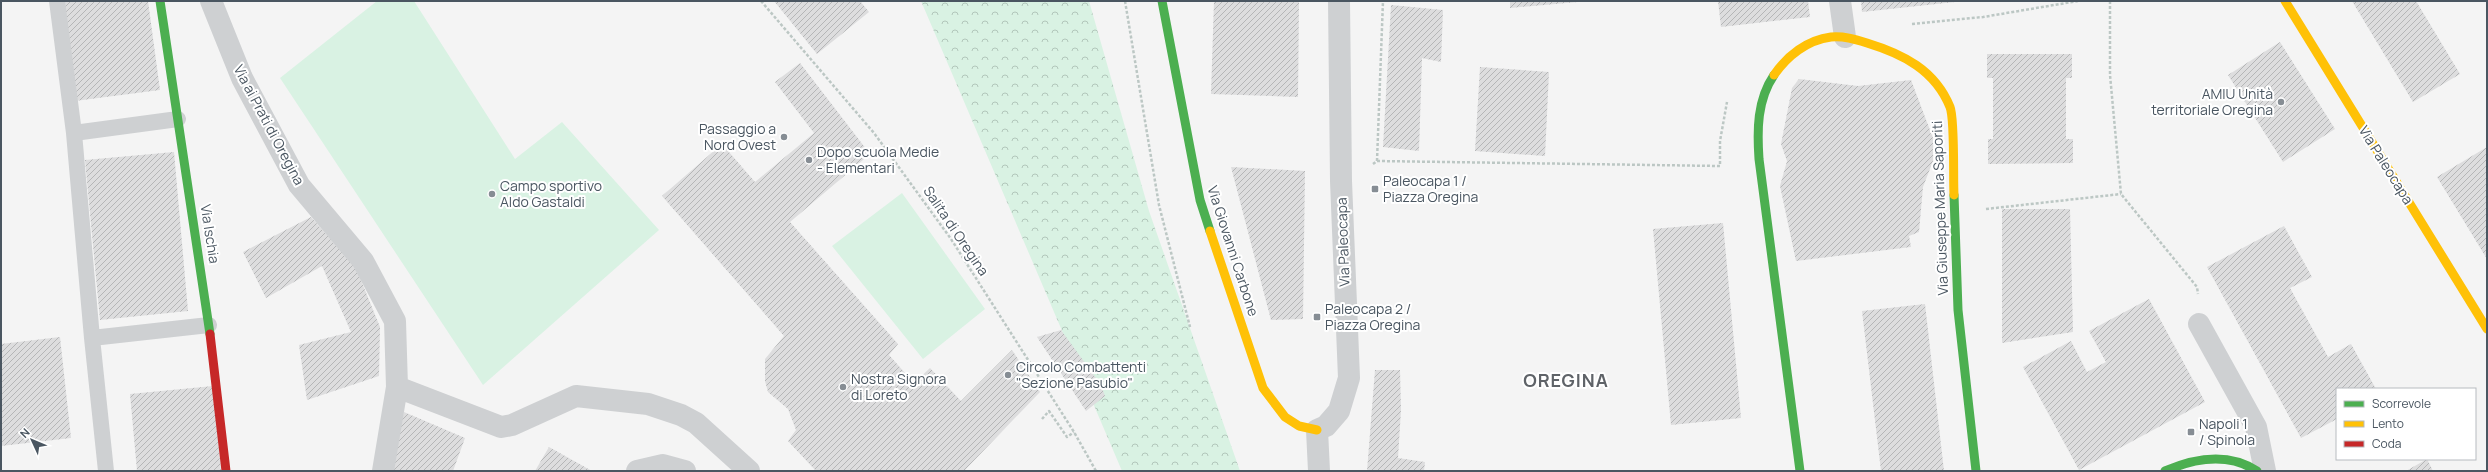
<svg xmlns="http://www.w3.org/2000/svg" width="2488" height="472" font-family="Manrope,sans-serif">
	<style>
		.green { fill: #d9f2e3 }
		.park { fill: url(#park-crowns) }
		.building { fill: url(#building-hatch) }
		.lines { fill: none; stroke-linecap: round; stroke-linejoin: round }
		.path { stroke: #bcc7c4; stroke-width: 2.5; stroke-dasharray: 3 2; stroke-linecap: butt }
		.lane { stroke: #ced0d2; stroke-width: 16 }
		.street { stroke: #ced0d2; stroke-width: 22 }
		.fast { stroke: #4caf50; stroke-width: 9 }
		.slow { stroke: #ffc107; stroke-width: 9 }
		.jam { stroke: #c62828; stroke-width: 9 }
		.poi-dot { fill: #868d94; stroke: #fff; stroke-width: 1.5 }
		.labels { text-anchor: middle; stroke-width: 4; stroke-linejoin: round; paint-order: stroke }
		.poi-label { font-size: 14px; fill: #4a5661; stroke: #fff; text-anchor: start }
		.street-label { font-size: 14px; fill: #4a5661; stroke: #fff }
		.district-label { font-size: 18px; font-weight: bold; letter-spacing: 1px; fill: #5f6368; stroke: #fff }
	</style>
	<defs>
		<pattern id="park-crowns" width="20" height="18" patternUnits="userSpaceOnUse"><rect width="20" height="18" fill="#d9f2e3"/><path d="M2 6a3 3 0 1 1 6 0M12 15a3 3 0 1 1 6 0" fill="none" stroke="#b2c7bb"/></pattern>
		<pattern id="building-hatch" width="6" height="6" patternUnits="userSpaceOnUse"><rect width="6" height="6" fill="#ddddde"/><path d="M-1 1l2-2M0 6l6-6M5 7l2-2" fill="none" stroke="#b5b6b7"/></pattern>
	</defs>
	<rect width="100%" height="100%" fill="#f4f4f4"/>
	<!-- green -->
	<path class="green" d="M 377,1 L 414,1 L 515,159 L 562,122 L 659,230 L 483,385 L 280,78 Z
		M 902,193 L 985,309 L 923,359 L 832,246 Z"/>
	<!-- park -->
	<path class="park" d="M 921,1 L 1089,1 L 1149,211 L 1240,471 L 1122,471 Z"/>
	<!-- building -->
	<path class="building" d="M 62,1 L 148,1 L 160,90 L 75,101 Z
		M 774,1 L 860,1 L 869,12 L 817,54 Z
		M 1214,1 L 1299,1 L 1298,97 L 1211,94 Z
		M 1510,1 L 1578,1 L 1578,2 L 1510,8 Z
		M 1718,1 L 1808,1 L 1810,17 L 1721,27 Z
		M 1861,1 L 1955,1 L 1955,2 L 1862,12 Z
		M 2352,1 L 2416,1 L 2460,74 L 2413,102 Z
		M 1391,5 L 1443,10 L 1441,62 L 1422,58 L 1419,151 L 1383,147 Z
		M 2280,42 L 2335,129 L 2283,162 L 2228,75 Z
		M 1987,54 L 2072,54 L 2072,78 L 2066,78 L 2066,139 L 2073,139 L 2073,163 L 1988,164 L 1988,139 L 1993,139 L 1993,78 L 1987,78 Z
		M 800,63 L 870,154 L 790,222 L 898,344 L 889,355 L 914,383 L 930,368 L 961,401 L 1012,350 L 1040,392 L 964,471 L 816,471 L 788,441 L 796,430 L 788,409 L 768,392 L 765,381 L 765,359 L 784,336 L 662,196 L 722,144 L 755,182 L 814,133 L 775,82 Z
		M 1480,67 L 1549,72 L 1545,156 L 1475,151 Z
		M 1799,79 L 1858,86 L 1911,80 L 1933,138 L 1933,161 L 1923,187 L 1919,232 L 1909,236 L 1911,247 L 1796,261 L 1780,186 L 1787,161 L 1781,144 L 1792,88 Z
		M 2487,147 L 2487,259 L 2437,177 Z
		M 174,152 L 188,311 L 100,320 L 85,160 Z
		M 1231,167 L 1305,171 L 1303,319 L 1271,320 Z
		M 2002,209 L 2070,209 L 2073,332 L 2002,343 Z
		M 311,217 L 356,268 L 380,327 L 379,376 L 307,400 L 299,345 L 351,332 L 322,266 L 266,298 L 243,252 Z
		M 1723,223 L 1741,418 L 1671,425 L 1653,229 Z
		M 2284,226 L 2312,277 L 2290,288 L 2328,357 L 2351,344 L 2376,389 L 2337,389 L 2337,419 L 2301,438 L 2207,267 Z
		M 2149,299 L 2205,402 L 2079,470 L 2023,367 L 2071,341 L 2087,372 L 2106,362 L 2089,331 Z
		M 1925,304 L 1944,471 L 1881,471 L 1862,311 Z
		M 1061,330 L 1101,385 L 1105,396 L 1086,411 L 1037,337 Z
		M 60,337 L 71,438 L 1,446 L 1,344 Z
		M 1375,370 L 1400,370 L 1401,410 L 1398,458 L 1425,462 L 1424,471 L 1367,471 Z
		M 213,386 L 221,471 L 137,471 L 130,394 Z
		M 404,412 L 465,438 L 453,471 L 389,471 L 390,456 Z
		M 549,447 L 592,471 L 535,471 Z
		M 2427,459 L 2433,471 L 2406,471 Z"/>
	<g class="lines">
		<!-- path -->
		<path class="path" d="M 761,1 L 874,133 L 951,239 L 1074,432 L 1096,471
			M 1125,1 L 1159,205 L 1190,327
			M 2110,1 L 2110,75 L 2121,194 L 2197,287 L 2198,294
			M 1912,24 L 1983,17 L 2078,1
			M 1377,161 L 1383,1
			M 1373,164 L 1377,161 L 1720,166 L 1720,141 L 1727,102
			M 1986,209 L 2121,194
			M 1042,419 L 1049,411 L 1067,437 L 1074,432"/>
		<!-- lane -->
		<path class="lane" d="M 57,1 L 74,133 L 178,119
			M 74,133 L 92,338 L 209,325
			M 92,338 L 106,471"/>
		<!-- street -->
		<path class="street" d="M 211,1 L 242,78 L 299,185 L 363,261 L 395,321 L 397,387 L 501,427 L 512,425 L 576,396 L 648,404 L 681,415 L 696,423 L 749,471
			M 1840,1 L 1845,37
			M 2199,324 L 2256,427 L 2265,471
			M 383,471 L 397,387
			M 637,471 L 663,465 L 685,471
			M 1319,471 L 1317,430 L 1326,426 L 1339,411 L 1349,378 L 1341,181 L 1339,1"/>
		<!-- fast -->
		<path class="fast" d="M 160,1 L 210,334
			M 1162,1 L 1200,200 L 1210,231
			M 1774,75 C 1757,100 1757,130 1759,159 L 1800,471
			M 1954,195 L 1958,310 L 1976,471
			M 2165,471 C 2195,458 2228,452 2257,471"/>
		<!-- slow -->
		<path class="slow" d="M 2285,1 L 2487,329
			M 1774,75 C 1787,56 1807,40 1831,37 C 1844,36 1854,39 1867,43 C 1903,54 1935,70 1950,107 C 1955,119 1953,178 1954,195
			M 1210,231 L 1263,388 L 1285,417 L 1299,426 L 1317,430"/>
		<!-- jam -->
		<path class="jam" d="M 210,334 L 226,471"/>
	</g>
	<!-- markers -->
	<g class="poi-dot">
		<circle cx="2281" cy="102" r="4"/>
		<circle cx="784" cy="137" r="4"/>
		<circle cx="809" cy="160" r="4"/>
		<rect x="1371" y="185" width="8" height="8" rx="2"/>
		<circle cx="492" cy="194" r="4"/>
		<rect x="1313" y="313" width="8" height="8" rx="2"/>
		<circle cx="1008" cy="375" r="4"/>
		<circle cx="843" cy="387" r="4"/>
		<rect x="2187" y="428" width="8" height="8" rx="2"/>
	</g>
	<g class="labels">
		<!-- poi labels -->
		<g class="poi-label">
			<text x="2273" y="99" text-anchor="end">AMIU Unità<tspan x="2273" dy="16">territoriale Oregina</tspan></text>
			<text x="776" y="134" text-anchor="end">Passaggio a<tspan x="776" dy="16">Nord Ovest</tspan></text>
			<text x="817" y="157">Dopo scuola Medie<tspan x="817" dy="16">- Elementari</tspan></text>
			<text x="1383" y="186">Paleocapa 1 /<tspan x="1383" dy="16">Piazza Oregina</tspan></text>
			<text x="500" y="191">Campo sportivo<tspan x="500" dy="16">Aldo Gastaldi</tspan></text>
			<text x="1325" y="314">Paleocapa 2 /<tspan x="1325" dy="16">Piazza Oregina</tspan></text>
			<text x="1016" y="372">Circolo Combattenti<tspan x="1016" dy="16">"Sezione Pasubio"</tspan></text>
			<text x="851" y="384">Nostra Signora<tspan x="851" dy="16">di Loreto</tspan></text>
			<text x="2199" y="429">Napoli 1<tspan x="2199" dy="16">/ Spinola</tspan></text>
		</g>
		<!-- street labels -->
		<g class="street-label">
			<text transform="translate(269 125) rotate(62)" y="5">Via ai Prati di Oregina</text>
			<text transform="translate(2386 165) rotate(58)" y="5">Via Paleocapa</text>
			<text transform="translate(1940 208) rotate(-92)" y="5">Via Giuseppe Maria Saporiti</text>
			<text transform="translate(956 231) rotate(56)" y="5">Salita di Oregina</text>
			<text transform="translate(210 234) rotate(81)" y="5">Via Ischia</text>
			<text transform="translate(1343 242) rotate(-92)" y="5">Via Paleocapa</text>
			<text transform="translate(1233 251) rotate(72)" y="5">Via Giovanni Carbone</text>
		</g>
		<!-- district labels -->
		<g class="district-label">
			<text x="1566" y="387">OREGINA</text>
		</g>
	</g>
	<!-- border -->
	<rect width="2488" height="472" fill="none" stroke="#4a5661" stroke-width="4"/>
	<!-- legend -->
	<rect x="2336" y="388" width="140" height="72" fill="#ffffff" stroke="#b7bbc0"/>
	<rect x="2344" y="401" width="20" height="6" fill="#4caf50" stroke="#b7bbc0"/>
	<text x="2372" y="408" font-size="12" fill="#4a5661">Scorrevole</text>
	<rect x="2344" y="421" width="20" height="6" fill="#ffc107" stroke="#b7bbc0"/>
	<text x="2372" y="428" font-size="12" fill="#4a5661">Lento</text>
	<rect x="2344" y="441" width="20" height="6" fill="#c62828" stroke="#b7bbc0"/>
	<text x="2372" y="448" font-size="12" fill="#4a5661">Coda</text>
	<!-- north arrow -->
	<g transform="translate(32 440) rotate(314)" stroke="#ffffff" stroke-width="3" paint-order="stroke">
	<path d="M0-3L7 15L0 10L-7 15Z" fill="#4a5661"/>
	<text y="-6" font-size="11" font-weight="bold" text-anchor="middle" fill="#4a5661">N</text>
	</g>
</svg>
